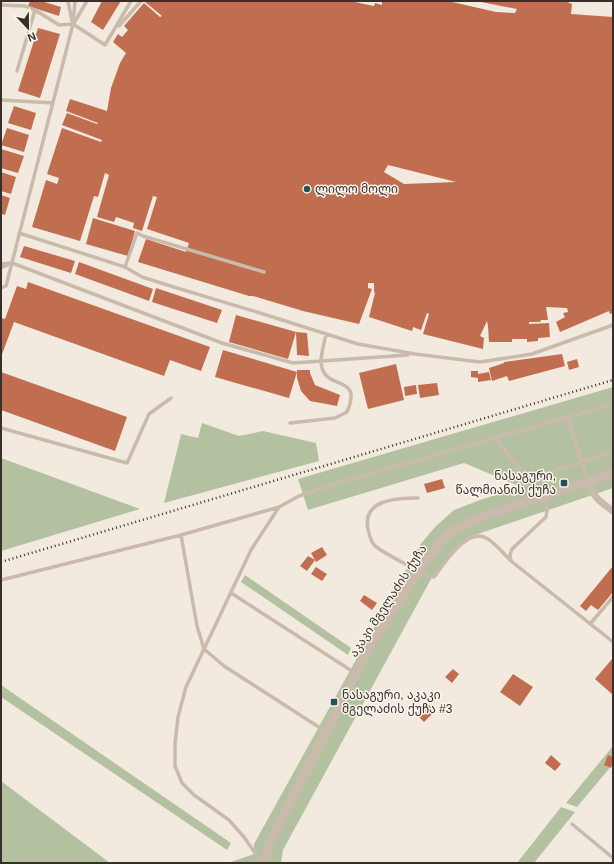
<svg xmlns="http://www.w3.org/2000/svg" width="614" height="864" font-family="Helvetica,'Noto Sans Georgian',sans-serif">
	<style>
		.green { fill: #b4c1a0 }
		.building { fill: #c06e4f; fill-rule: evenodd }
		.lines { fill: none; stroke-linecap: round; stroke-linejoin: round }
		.service { stroke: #cabaac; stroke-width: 3.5 }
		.minor { stroke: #cabaac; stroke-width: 7 }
		.tertiary { stroke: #cabaac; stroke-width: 9 }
		.rail { stroke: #382f2a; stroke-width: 2.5; stroke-dasharray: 1 3; stroke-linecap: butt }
		.poi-dot { fill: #215358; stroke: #f9f4ec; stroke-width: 1.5 }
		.labels { text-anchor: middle; stroke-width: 3; stroke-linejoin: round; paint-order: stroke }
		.poi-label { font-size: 12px; fill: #382f2a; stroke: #f9f4ec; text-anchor: start }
		.street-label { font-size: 12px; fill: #382f2a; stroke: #f9f4ec }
	</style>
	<rect width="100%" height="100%" fill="#f2eadf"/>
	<!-- green -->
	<path class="green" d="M 613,387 L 613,488 L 469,537 L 455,548 L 431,579 L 283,850 L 281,863 L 228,863 L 254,854 L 254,844 L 419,546 L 435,527 L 454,510 L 480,500 L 521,487 L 464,463 L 308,510 L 298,479 Z
		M 202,423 L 239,436 L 263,431 L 316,443 L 319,461 L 164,503 L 181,434 L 198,438 Z
		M 1,458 L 140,509 L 1,551 Z
		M 245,575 L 351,648 L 348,655 L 241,582 Z
		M 1,685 L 231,843 L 227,850 L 1,697 Z
		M 613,746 L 613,764 L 577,807 L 566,803 Z
		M 1,781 L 110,863 L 1,863 Z
		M 561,807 L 575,812 L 534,863 L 517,863 Z"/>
	<!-- building -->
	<path class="building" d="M 30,1 L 41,1 L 61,7 L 59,16 L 28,6 Z
		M 102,1 L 121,1 L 103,30 L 91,22 Z
		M 144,1 L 350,1 L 374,6 L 375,3 L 382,5 L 382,1 L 448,1 L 496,12 L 515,13 L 517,9 L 476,1 L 565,1 L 572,4 L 571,14 L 613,17 L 613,313 L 610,314 L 609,311 L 560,332 L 556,322 L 565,317 L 563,313 L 568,312 L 567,308 L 546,307 L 548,320 L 541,320 L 540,322 L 529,322 L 529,324 L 549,323 L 550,337 L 538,338 L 538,341 L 527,342 L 527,339 L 512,339 L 512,342 L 489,342 L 488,326 L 487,321 L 480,336 L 484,338 L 483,349 L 423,334 L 429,314 L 427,313 L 421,330 L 413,327 L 412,331 L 369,317 L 375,293 L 374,292 L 374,283 L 368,283 L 368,288 L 372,289 L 359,324 L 303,311 L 253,296 L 249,296 L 138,262 L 146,239 L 186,252 L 189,243 L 147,229 L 157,197 L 153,196 L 142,231 L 133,228 L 134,223 L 116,217 L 114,222 L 97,217 L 109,175 L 105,173 L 98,197 L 94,196 L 80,241 L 32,227 L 46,180 L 57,184 L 59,178 L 47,174 L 62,128 L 101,142 L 102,140 L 62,125 L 67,113 L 97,124 L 98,123 L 66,111 L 70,99 L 107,111 L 111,88 L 120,63 L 126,53 L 113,42 L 118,34 L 122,37 L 128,30 L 124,26 L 144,3 L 160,17 L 162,16 ZM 388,165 L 456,182 L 404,184 L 384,172 Z
		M 38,28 L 60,34 L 40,98 L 18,91 Z
		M 14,106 L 36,113 L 31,130 L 8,123 Z
		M 7,128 L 29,135 L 24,152 L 1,145 Z
		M 1,149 L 24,156 L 18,173 L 1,168 Z
		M 1,172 L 16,177 L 11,194 L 1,191 Z
		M 1,195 L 10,198 L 5,215 L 1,214 Z
		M 93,218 L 135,231 L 128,256 L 86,244 Z
		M 24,246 L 75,261 L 71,273 L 20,257 Z
		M 79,262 L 153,289 L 149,301 L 75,274 Z
		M 28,282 L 210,347 L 201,371 L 170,360 L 164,376 L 14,322 L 1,357 L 1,318 L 5,319 L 17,286 L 26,289 Z
		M 156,288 L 222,310 L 217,323 L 152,302 Z
		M 236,315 L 296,332 L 307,333 L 309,356 L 297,355 L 296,332 L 288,359 L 229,342 Z
		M 223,350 L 297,372 L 297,370 L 310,370 L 310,373 L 315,385 L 340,395 L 337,406 L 310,401 L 301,391 L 297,378 L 297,372 L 289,398 L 215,377 Z
		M 562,354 L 565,366 L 509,381 L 507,376 L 492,381 L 489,368 L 504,363 L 504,362 Z
		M 577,359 L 579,367 L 569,370 L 567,362 Z
		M 396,364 L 404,400 L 368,409 L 359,373 Z
		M 471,371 L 478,371 L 478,374 L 489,372 L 491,380 L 478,382 L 478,378 L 471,377 Z
		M 1,372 L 127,417 L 115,451 L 1,410 Z
		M 437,383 L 439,395 L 420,398 L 418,385 Z
		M 416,385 L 417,394 L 405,396 L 404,387 Z
		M 442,479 L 445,488 L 427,493 L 424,484 Z
		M 322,547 L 327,555 L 316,562 L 311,553 Z
		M 308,556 L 315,560 L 307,571 L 300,566 Z
		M 613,566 L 613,592 L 598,610 L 591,605 L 586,611 L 580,606 Z
		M 316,567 L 327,574 L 322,581 L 311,574 Z
		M 364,595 L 377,603 L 372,610 L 360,601 Z
		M 613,658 L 613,695 L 595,679 Z
		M 453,669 L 459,674 L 452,683 L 445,677 Z
		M 513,674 L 533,687 L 520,706 L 500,692 Z
		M 426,702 L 435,711 L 424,722 L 415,713 Z
		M 551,755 L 561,764 L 555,771 L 545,763 Z
		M 608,755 L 613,757 L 613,762 L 611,768 L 604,765 Z"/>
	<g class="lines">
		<!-- service -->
		<path class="service" d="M 68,1 L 72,21
			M 1,5 L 25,6 L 35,10 L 59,25 L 73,24 L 105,45 L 131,1
			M 74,23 L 87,1
			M 119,26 L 141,1
			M 17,71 L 35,10
			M 1,100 L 53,103
			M 19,233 L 125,267 L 142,277 L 177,288 L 260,313 L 358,344 L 415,354 L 480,362 L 532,354 L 613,325
			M 1,264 L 12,263 L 222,343 L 293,363 L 408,355
			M 125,267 L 137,233 L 143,236 L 264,272
			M 1,268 L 9,264
			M 1,288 L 6,286 L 73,24 L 75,1
			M 567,417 L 588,481
			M 290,423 L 335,418 L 347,412 C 363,375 328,390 322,368 C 319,358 324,345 326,334
			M 1,428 L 127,463 L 149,414 L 171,398
			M 495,438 L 524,474 L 528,477 L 533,477 L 613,452
			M 543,497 L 547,510 L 546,517 L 512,549 L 510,555 L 511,561 L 613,642
			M 418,498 C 398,498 362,499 368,529 C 369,534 371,542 375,546 C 391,558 411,566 428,576 L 434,577 C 444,564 468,525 488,539 C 497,545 504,554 511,561
			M 181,535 L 197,626 L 204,649 L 224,666 L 325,731
			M 1,580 L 181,535 L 279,507
			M 231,593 L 355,673
			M 590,624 L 613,597
			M 572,824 L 613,858
			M 262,863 L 244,837 L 229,820 L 194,795 L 182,783 L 175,766 L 175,744 L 178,717 L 186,687 L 251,550 L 279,507 L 299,496 L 325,487 L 613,404"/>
		<!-- minor -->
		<path class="minor" d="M 588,481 C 593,497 600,502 613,511"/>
		<!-- tertiary -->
		<path class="tertiary" d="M 266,863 L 267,849 L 368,649 L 427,559 L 440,542 L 452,532 L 473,520 L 613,473"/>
		<!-- rail -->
		<path class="rail" d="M 1,562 L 613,380"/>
	</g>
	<!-- markers -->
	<g class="poi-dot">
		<circle cx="307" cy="189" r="4"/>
		<rect x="560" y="479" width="8" height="8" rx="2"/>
		<rect x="330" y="698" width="8" height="8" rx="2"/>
	</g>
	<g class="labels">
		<!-- poi labels -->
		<g class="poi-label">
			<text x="315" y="193">ლილო მოლი</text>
			<text x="556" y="480" text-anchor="end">ნასაგური,<tspan x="556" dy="14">წალმიანის ქუჩა</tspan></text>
			<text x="342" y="699">ნასაგური, აკაკი<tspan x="342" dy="14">მგელაძის ქუჩა #3</tspan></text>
		</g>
		<!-- street labels -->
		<g class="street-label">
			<text transform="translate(388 601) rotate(-57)" y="4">აკაკი მგელაძის ქუჩა</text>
		</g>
	</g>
	<!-- border -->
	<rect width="614" height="864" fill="none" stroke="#382f2a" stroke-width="4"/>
	<!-- north arrow -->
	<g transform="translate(28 28) rotate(158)" stroke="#f9f4ec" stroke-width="3" paint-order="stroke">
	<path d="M0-3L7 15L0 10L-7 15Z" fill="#382f2a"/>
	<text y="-6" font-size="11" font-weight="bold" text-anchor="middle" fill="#382f2a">N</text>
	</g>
</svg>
